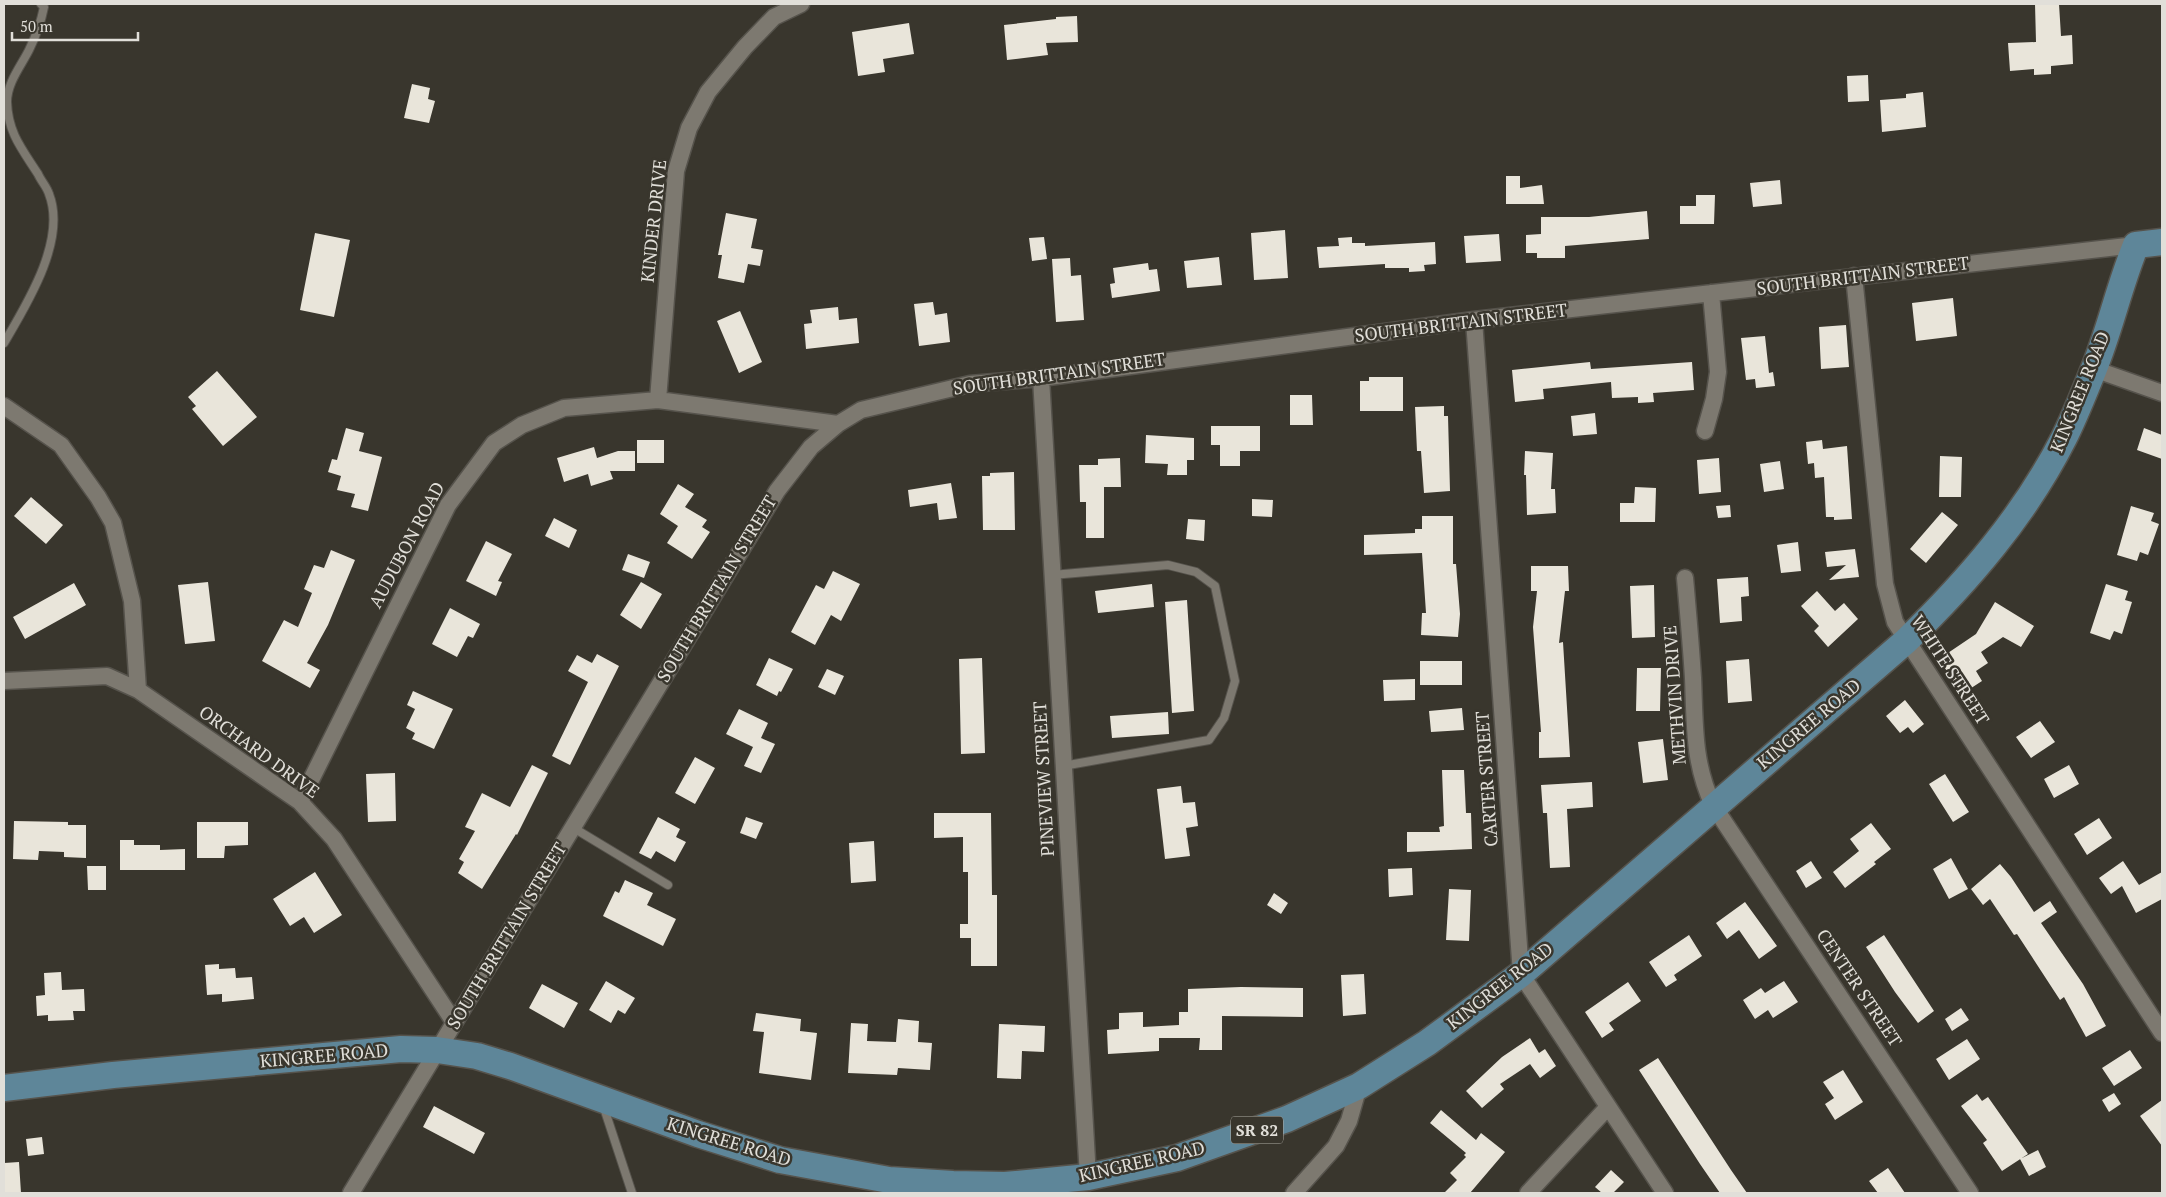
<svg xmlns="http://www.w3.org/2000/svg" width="2166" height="1197" font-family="'PT Serif',serif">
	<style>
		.building { fill: #e9e5da }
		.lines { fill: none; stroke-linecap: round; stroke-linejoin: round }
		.lane-casing { stroke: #56534c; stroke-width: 10 }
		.street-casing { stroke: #56534c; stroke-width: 19 }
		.primary-casing { stroke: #56534c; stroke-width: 29 }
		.lane { stroke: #7d7970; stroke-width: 8 }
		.street { stroke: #7d7970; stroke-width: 16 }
		.primary { stroke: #5e8699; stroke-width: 26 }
		.labels { text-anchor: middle; stroke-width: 5; stroke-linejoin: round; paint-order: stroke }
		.shield { fill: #39362d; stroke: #afaca5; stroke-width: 1 }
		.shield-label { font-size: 16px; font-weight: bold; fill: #e1dfd9 }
		.street-label { font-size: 18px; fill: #e1dfd9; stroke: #39362d }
	</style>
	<rect width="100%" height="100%" fill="#39362d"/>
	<!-- building -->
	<path class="building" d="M 2035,4 L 2059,4 L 2061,36 L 2072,35 L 2073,64 L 2051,66 L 2051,74 L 2034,75 L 2034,69 L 2010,71 L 2008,43 L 2036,42 Z
		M 1077,16 L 1078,42 L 1046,43 L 1048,55 L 1007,60 L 1004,25 L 1056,19 L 1056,17 Z
		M 909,23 L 914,54 L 883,59 L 885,72 L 858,76 L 852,32 Z
		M 1868,75 L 1869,101 L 1848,102 L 1847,76 Z
		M 412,84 L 430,88 L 428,99 L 435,101 L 429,123 L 404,118 Z
		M 1923,92 L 1926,127 L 1882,132 L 1880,100 L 1906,98 L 1906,94 Z
		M 1506,176 L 1520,176 L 1520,188 L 1542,185 L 1544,204 L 1506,204 Z
		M 1780,180 L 1782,204 L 1753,207 L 1750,183 Z
		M 1696,195 L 1715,195 L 1714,224 L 1680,224 L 1680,206 L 1696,206 Z
		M 1647,211 L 1649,239 L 1565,246 L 1565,258 L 1537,258 L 1537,253 L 1526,253 L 1526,235 L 1541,234 L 1541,217 L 1589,217 Z
		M 726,213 L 757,219 L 751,248 L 763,250 L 760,266 L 748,264 L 744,283 L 718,278 L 722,255 L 718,255 Z
		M 1285,230 L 1288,278 L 1254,280 L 1251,233 Z
		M 315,233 L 350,240 L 334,317 L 300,310 Z
		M 1499,234 L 1501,261 L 1466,263 L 1464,236 Z
		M 1044,237 L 1047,259 L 1032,261 L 1029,238 Z
		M 1352,237 L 1352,243 L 1365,243 L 1365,246 L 1435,242 L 1436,264 L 1424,265 L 1425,271 L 1409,272 L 1409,268 L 1385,268 L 1385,264 L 1319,268 L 1317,247 L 1339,246 L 1338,238 Z
		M 1219,257 L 1222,285 L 1187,288 L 1184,261 Z
		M 1070,258 L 1071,276 L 1081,275 L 1084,320 L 1056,322 L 1052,259 Z
		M 1148,263 L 1149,270 L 1157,269 L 1160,291 L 1112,298 L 1110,284 L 1115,283 L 1113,268 Z
		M 1953,298 L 1957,336 L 1916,341 L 1912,303 Z
		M 933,302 L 935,315 L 947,313 L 950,342 L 919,346 L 914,304 Z
		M 838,307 L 839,320 L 857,318 L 859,343 L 806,349 L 804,324 L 812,323 L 810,310 Z
		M 740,311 L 762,362 L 739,373 L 717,321 Z
		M 1846,325 L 1849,367 L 1821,369 L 1819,327 Z
		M 1765,336 L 1769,373 L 1773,372 L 1775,386 L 1756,388 L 1755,379 L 1746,380 L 1741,338 Z
		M 1590,362 L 1591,369 L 1692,362 L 1694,390 L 1653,393 L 1654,402 L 1638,403 L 1638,397 L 1612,398 L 1611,382 L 1543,389 L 1544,399 L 1515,402 L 1512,370 Z
		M 217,371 L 257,417 L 223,446 L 192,409 L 196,406 L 188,397 Z
		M 1369,377 L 1403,377 L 1403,411 L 1360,411 L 1360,381 L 1369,381 Z
		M 1290,395 L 1312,395 L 1313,425 L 1290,425 Z
		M 1444,406 L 1444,416 L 1448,416 L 1450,491 L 1424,493 L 1421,451 L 1417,451 L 1415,407 Z
		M 1595,413 L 1597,434 L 1573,436 L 1571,416 Z
		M 1211,426 L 1260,426 L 1260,451 L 1240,451 L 1240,466 L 1220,466 L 1220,445 L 1211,445 Z
		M 346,428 L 364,433 L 359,451 L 382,457 L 368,511 L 351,507 L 355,494 L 337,490 L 341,476 L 328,472 L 332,459 L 337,460 Z
		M 2144,428 L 2162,435 L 2162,459 L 2137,450 Z
		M 1146,435 L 1194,438 L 1194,460 L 1187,460 L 1187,475 L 1167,475 L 1168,464 L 1145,463 Z
		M 637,440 L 664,440 L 664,463 L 637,463 Z
		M 1822,440 L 1823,449 L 1847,446 L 1852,519 L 1834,520 L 1834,517 L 1826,517 L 1824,477 L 1815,478 L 1814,463 L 1808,464 L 1806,442 Z
		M 594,447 L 597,458 L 618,451 L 635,451 L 635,471 L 610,471 L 613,479 L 591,486 L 588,474 L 564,482 L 557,458 Z
		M 1525,451 L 1553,453 L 1551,489 L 1555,489 L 1556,513 L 1527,515 L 1526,475 L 1524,475 Z
		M 1940,456 L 1962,457 L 1961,497 L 1939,497 Z
		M 1120,458 L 1121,487 L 1104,487 L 1104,538 L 1086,538 L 1086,502 L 1080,502 L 1079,465 L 1098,465 L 1098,459 Z
		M 1719,458 L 1721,492 L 1699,494 L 1697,460 Z
		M 1780,461 L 1784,489 L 1764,492 L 1760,464 Z
		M 1014,472 L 1015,530 L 983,530 L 982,476 L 990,476 L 990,473 Z
		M 951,483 L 957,518 L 939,520 L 937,503 L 910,507 L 908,490 Z
		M 678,484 L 694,494 L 685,507 L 707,520 L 702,527 L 710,532 L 692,559 L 667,543 L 678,526 L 660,514 Z
		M 1635,487 L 1656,488 L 1655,522 L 1620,522 L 1620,503 L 1634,503 Z
		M 31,497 L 63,525 L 46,544 L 14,516 Z
		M 1252,499 L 1273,500 L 1272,517 L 1252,516 Z
		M 1730,505 L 1731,517 L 1718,518 L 1716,506 Z
		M 2131,506 L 2154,513 L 2151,521 L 2159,524 L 2148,555 L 2140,552 L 2137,561 L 2117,555 Z
		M 1942,512 L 1958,525 L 1926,563 L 1910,549 Z
		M 1422,516 L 1453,516 L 1453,564 L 1456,564 L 1460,614 L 1458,637 L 1421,635 L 1422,613 L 1426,613 L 1422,553 L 1364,555 L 1364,535 L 1415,533 L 1415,529 L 1422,529 Z
		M 554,518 L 577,530 L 569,548 L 545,536 Z
		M 1188,519 L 1205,520 L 1204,541 L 1186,539 Z
		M 486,541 L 512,554 L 498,581 L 502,582 L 496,596 L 466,581 Z
		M 1798,542 L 1801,571 L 1781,573 L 1777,545 Z
		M 1855,549 L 1859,577 L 1829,580 L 1846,565 L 1827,567 L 1825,552 Z
		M 331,550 L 355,560 L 328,625 L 307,663 L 320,670 L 310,688 L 262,661 L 284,620 L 298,627 L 312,593 L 304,589 L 314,565 L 324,568 Z
		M 628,554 L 650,562 L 644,578 L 622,570 Z
		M 1531,566 L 1568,566 L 1569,591 L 1565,591 L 1559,643 L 1563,642 L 1570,757 L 1539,758 L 1539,732 L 1541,732 L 1533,627 L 1537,591 L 1531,591 Z
		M 833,571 L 860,584 L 841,621 L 831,615 L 815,645 L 791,632 L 816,585 L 824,589 Z
		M 1748,577 L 1749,596 L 1741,597 L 1742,621 L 1720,623 L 1717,579 Z
		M 208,582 L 215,641 L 185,644 L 178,585 Z
		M 641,582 L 662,594 L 641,629 L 620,615 Z
		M 74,583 L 86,605 L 25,639 L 13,617 Z
		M 1152,584 L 1154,607 L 1098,613 L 1095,591 Z
		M 2106,584 L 2128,591 L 2125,600 L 2132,602 L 2122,634 L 2114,631 L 2110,640 L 2090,633 Z
		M 1654,585 L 1655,637 L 1632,638 L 1630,586 Z
		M 1817,591 L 1835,611 L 1844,603 L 1858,619 L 1828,647 L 1814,631 L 1819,626 L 1801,606 Z
		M 1187,600 L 1194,711 L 1172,713 L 1165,602 Z
		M 1995,602 L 2034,626 L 2021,647 L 2003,637 L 1981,652 L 1988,663 L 1976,671 L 1982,681 L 1962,694 L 1939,659 L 1976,634 Z
		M 450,608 L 480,624 L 473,638 L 468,636 L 457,657 L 432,644 Z
		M 597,654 L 619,666 L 570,765 L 552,756 L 588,682 L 568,671 L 577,655 L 592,663 Z
		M 769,658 L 793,669 L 781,692 L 779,691 L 777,696 L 756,685 Z
		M 982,658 L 985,753 L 961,754 L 959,659 Z
		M 1749,659 L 1752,701 L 1728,703 L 1726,661 Z
		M 1420,661 L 1462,661 L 1462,685 L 1420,685 Z
		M 1637,668 L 1661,668 L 1660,711 L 1636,711 Z
		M 827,669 L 844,676 L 835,695 L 818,687 Z
		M 1415,679 L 1415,700 L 1384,701 L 1383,680 Z
		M 413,691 L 453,709 L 434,749 L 412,739 L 415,733 L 406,728 L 415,709 L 407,705 Z
		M 1905,700 L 1924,724 L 1913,733 L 1908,727 L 1900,733 L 1886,716 Z
		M 1462,708 L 1464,730 L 1431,732 L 1429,711 Z
		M 739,709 L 768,723 L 761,738 L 775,744 L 761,773 L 744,766 L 753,747 L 726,734 Z
		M 1168,712 L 1169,734 L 1112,738 L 1110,716 Z
		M 2040,721 L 2055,742 L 2031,758 L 2016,737 Z
		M 1663,739 L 1668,780 L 1643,783 L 1638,742 Z
		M 695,757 L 715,768 L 695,804 L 675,793 Z
		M 532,765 L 548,773 L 517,835 L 516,834 L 482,889 L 458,873 L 464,862 L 459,859 L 475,831 L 465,827 L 482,793 L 510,807 Z
		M 2069,765 L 2079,784 L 2054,798 L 2044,779 Z
		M 1442,770 L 1464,770 L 1466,813 L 1471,813 L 1472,849 L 1407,852 L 1407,832 L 1440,832 L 1439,827 L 1444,826 Z
		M 395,773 L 396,821 L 368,822 L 366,774 Z
		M 1945,774 L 1969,812 L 1953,822 L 1929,784 Z
		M 1592,782 L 1593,807 L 1567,809 L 1570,867 L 1550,868 L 1547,813 L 1543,813 L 1541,785 Z
		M 1181,786 L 1183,803 L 1195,802 L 1198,826 L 1186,828 L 1190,856 L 1165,859 L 1157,789 Z
		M 934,813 L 991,813 L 992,895 L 997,895 L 997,966 L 971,966 L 971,938 L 960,938 L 960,924 L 968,924 L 968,872 L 963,872 L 963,837 L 934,838 Z
		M 658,817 L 680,829 L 676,837 L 686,842 L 675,862 L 656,851 L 651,859 L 639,853 Z
		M 746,817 L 763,823 L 756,839 L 740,833 Z
		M 2099,818 L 2112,838 L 2087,855 L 2074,834 Z
		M 14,821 L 68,822 L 68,825 L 86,825 L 86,858 L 64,857 L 64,852 L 39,851 L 38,860 L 13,859 Z
		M 197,822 L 248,822 L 248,845 L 225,846 L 224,858 L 197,858 Z
		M 1871,823 L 1891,849 L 1874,862 L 1876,864 L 1845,888 L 1833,872 L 1859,851 L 1850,839 Z
		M 120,840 L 134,840 L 134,845 L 160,845 L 160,850 L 185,849 L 185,870 L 120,870 Z
		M 874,841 L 876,881 L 851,883 L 849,843 Z
		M 1951,858 L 1968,889 L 1949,899 L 1933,869 Z
		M 1811,861 L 1822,878 L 1806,888 L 1796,871 Z
		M 2123,861 L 2139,885 L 2162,872 L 2162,899 L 2136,913 L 2122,886 L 2111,894 L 2099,878 Z
		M 2000,864 L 2011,877 L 2034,912 L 2050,901 L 2057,912 L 2041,923 L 2083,984 L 2106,1026 L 2086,1037 L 2064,997 L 2060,1000 L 2017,934 L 2014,935 L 1990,899 L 1983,905 L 1971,889 Z
		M 87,866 L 106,866 L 106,890 L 88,890 Z
		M 1412,868 L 1413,895 L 1389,897 L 1388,869 Z
		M 315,872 L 342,915 L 314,933 L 304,917 L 290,926 L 273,899 Z
		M 625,880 L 653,893 L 647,905 L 676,919 L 663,946 L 603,916 L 615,891 L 619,893 Z
		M 1449,889 L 1471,890 L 1469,941 L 1446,940 Z
		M 1274,893 L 1288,903 L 1281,914 L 1267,905 Z
		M 1745,902 L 1777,946 L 1759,959 L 1739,930 L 1727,939 L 1716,923 Z
		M 1689,935 L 1702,956 L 1674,975 L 1677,980 L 1666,987 L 1649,962 Z
		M 1884,935 L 1934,1011 L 1918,1023 L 1895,992 L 1866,947 Z
		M 219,964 L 219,969 L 235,968 L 236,978 L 252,977 L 254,999 L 222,1002 L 222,994 L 207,995 L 205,965 Z
		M 61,972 L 62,990 L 84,989 L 85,1011 L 73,1011 L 74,1020 L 48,1021 L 48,1015 L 37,1016 L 36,996 L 45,995 L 44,973 Z
		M 1364,974 L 1366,1014 L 1343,1016 L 1341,975 Z
		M 606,981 L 635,998 L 625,1014 L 618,1010 L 611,1023 L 589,1010 Z
		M 1784,981 L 1798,1002 L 1773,1018 L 1768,1010 L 1755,1019 L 1743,1000 L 1761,988 L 1765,993 Z
		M 1628,982 L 1641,1001 L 1609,1023 L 1614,1030 L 1602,1038 L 1585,1012 Z
		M 542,984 L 578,1003 L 564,1028 L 529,1008 Z
		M 1241,987 L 1303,988 L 1303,1017 L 1222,1016 L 1222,1050 L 1199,1050 L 1200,1038 L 1159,1038 L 1159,1051 L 1108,1054 L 1107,1030 L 1119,1029 L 1119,1013 L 1143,1012 L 1143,1027 L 1179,1025 L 1179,1012 L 1188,1012 L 1188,989 Z
		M 1961,1008 L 1969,1020 L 1952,1031 L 1945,1019 Z
		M 756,1013 L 801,1019 L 800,1031 L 817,1033 L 811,1080 L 759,1073 L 764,1032 L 753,1031 Z
		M 898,1019 L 919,1021 L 918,1042 L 932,1043 L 930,1070 L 898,1068 L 897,1075 L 848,1073 L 851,1023 L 868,1024 L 867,1041 L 896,1042 Z
		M 999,1024 L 1045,1026 L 1044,1052 L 1022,1051 L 1021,1079 L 997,1078 Z
		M 1530,1038 L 1539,1053 L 1545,1049 L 1556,1066 L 1540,1078 L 1530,1064 L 1500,1084 L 1504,1089 L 1482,1108 L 1466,1091 L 1502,1057 Z
		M 1967,1039 L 1980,1059 L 1949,1080 L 1936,1059 Z
		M 2130,1050 L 2142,1068 L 2114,1086 L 2102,1068 Z
		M 1658,1058 L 1731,1170 L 1747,1193 L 1720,1193 L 1700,1164 L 1639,1070 Z
		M 1843,1070 L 1863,1102 L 1835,1120 L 1825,1104 L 1834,1098 L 1823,1082 Z
		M 2114,1093 L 2121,1104 L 2109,1112 L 2102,1100 Z
		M 1977,1094 L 1982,1101 L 1988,1097 L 2028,1154 L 2002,1171 L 1983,1143 L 1987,1140 L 1961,1106 Z
		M 2162,1100 L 2162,1146 L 2140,1116 Z
		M 434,1106 L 485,1133 L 474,1154 L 423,1127 Z
		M 1441,1110 L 1476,1140 L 1481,1133 L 1505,1152 L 1470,1193 L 1444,1193 L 1457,1180 L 1450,1173 L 1466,1157 L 1464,1155 L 1466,1153 L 1430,1123 Z
		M 42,1137 L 44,1154 L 28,1156 L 26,1139 Z
		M 2038,1150 L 2046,1167 L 2029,1176 L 2020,1159 Z
		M 19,1162 L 21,1193 L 4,1193 L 4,1163 Z
		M 1888,1168 L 1905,1193 L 1878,1193 L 1869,1181 Z
		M 1611,1170 L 1624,1182 L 1613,1193 L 1602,1193 L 1595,1187 Z"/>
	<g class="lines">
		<!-- lane casing -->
		<g class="lane-casing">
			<path id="lane" d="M 4,343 C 27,304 67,240 49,194 C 47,187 41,181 38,174 C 22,149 8,133 7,102 C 7,83 21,66 29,50 C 36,36 41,22 44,7 L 41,4
				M 1052,575 L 1168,565 L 1196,572 L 1215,586 L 1235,681 L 1224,718 L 1209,740 L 1063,766
				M 572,827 L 668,885
				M 603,1105 L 632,1193"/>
		</g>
		<!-- street casing -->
		<g class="street-casing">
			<path id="street" d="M 1854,276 L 1885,584 L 1895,622 L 2162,1033
				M 1474,320 L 1521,974 L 1665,1193
				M 2094,369 L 2162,393
				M 1041,378 L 1088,1177
				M 658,400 L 676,171 L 689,128 L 708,92 L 745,47 L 774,17 L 801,4
				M 4,406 L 61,445 L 98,497 L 113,523 L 132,601 L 138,690
				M 1705,431 L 1714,399 L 1718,372 L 1711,293
				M 1685,578 C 1688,612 1691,645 1693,678 C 1695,724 1693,763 1713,805 L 1970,1193
				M 4,681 L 107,676 L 138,690 L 300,802 L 334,839 L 454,1022
				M 300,802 L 448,505 L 494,443 L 522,425 L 564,408 L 658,400 L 838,424
				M 351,1193 L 777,491 L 811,447 L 838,424 L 861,410 L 970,384 L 1041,378 L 1474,320 L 2136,245
				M 1294,1193 L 1336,1146 L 1349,1121 L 1359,1086
				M 1528,1193 L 1608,1107"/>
		</g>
		<!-- primary casing -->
		<g class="primary-casing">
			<path id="primary" d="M 4,1088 L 113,1075 L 401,1049 L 437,1050 L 477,1056 L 510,1066 L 698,1134 L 780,1160 L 889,1180 L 953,1184 L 1005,1185 L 1088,1177 L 1177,1158 L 1287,1119 L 1359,1086 L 1427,1043 L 1521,974 L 1906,641 C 1968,581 2025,515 2064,438 C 2075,416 2084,393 2093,371 C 2110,330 2119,286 2136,245 L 2162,242"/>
		</g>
		<!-- lane -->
		<use href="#lane" class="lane"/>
		<!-- street -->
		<use href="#street" class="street"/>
		<!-- primary -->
		<use href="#primary" class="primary"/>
	</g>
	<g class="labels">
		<!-- shield labels -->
		<rect class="shield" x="1231" y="1116.5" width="52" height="27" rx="4"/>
		<g class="shield-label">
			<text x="1257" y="1136">SR 82</text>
		</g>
		<!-- street labels -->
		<g class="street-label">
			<text transform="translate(654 221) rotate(-84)" y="6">KINDER DRIVE</text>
			<text transform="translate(1863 276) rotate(-7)" y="6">SOUTH BRITTAIN STREET</text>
			<text transform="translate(1461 323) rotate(-7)" y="6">SOUTH BRITTAIN STREET</text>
			<text transform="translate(1059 374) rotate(-8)" y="6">SOUTH BRITTAIN STREET</text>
			<text transform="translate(2080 392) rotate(-68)" y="6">KINGREE ROAD</text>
			<text transform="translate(407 545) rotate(-62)" y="6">AUDUBON ROAD</text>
			<text transform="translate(717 589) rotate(-59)" y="6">SOUTH BRITTAIN STREET</text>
			<text transform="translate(1950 670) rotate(57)" y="6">WHITE STREET</text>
			<text transform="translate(1675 695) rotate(-94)" y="6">METHVIN DRIVE</text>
			<text transform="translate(1809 724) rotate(-40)" y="6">KINGREE ROAD</text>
			<text transform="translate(259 752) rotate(36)" y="6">ORCHARD DRIVE</text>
			<text transform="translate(1044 779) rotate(-93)" y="6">PINEVIEW STREET</text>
			<text transform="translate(1487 779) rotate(-94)" y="6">CARTER STREET</text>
			<text transform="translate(507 936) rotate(-59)" y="6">SOUTH BRITTAIN STREET</text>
			<text transform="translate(1500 986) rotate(-38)" y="6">KINGREE ROAD</text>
			<text transform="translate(1859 988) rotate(56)" y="6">CENTER STREET</text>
			<text transform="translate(324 1056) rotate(-5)" y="6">KINGREE ROAD</text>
			<text transform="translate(729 1142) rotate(17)" y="6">KINGREE ROAD</text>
			<text transform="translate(1142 1162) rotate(-13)" y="6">KINGREE ROAD</text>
		</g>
	</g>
	<!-- border -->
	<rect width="2166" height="1197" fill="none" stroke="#e1dfd9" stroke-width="10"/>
	<!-- scale -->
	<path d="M12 32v8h126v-8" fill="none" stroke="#e1dfd9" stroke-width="2.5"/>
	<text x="20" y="32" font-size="15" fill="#e1dfd9" stroke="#39362d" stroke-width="4" paint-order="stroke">50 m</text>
</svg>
